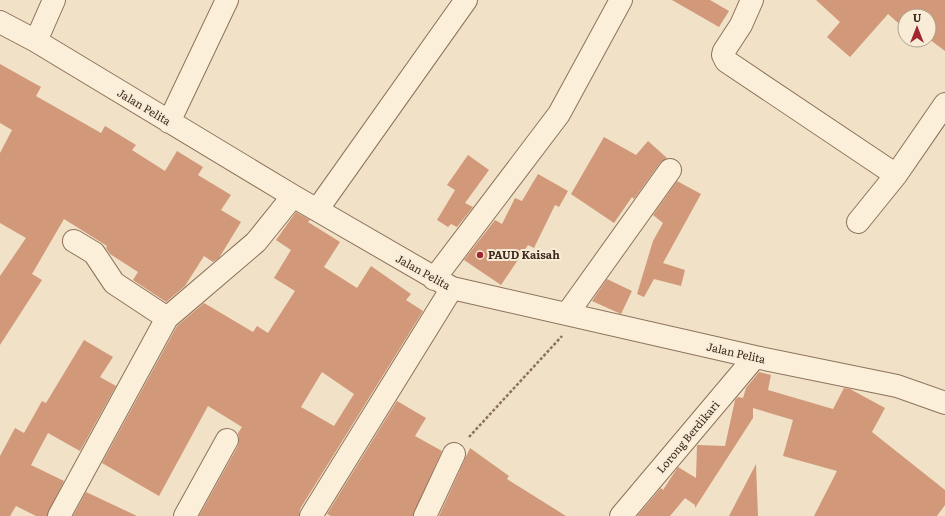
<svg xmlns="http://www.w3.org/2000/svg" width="945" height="516" font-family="Literata,serif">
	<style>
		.building { fill: #d1987a; fill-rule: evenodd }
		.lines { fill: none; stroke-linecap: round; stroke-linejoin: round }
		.minor-casing { stroke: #8d725a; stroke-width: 24 }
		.path { stroke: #8d725a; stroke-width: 2.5; stroke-dasharray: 3 2; stroke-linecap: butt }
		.minor { stroke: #fbefda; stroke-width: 22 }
		.poi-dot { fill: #a02730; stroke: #f8ecd6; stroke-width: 1.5 }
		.labels { text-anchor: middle; stroke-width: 4; stroke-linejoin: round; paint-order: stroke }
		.street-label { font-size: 11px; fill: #3d2b1f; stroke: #f8ecd6 }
		.poi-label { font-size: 11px; font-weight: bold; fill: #3d2b1f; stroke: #f8ecd6; text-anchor: start }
	</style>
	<rect width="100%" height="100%" fill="#f1e1c6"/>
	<!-- building -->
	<path class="building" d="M 672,0 L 710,0 L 729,11 L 719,27 Z
		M 816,0 L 945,0 L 945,51 L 929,39 L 929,16 L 905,16 L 905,29 L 888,14 L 850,57 L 827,37 L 840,22 Z
		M 0,64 L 41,87 L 36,96 L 101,133 L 105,126 L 136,145 L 132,150 L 165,171 L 177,151 L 203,167 L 198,175 L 231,195 L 221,210 L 241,222 L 219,258 L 213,262 L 204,256 L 185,286 L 166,302 L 133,280 L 138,272 L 110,254 L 106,248 L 107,246 L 64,219 L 32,274 L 42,280 L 0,345 L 0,276 L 26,238 L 0,223 L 0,153 L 12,130 L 0,123 Z
		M 604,137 L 636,155 L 648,141 L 667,158 L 660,163 L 634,199 L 632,197 L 614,223 L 571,194 Z
		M 468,155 L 489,170 L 465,203 L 473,207 L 457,227 L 451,224 L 448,227 L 437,220 L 455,190 L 447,185 Z
		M 538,174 L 568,191 L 559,207 L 555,205 L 534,248 L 528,245 L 501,285 L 464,260 L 495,220 L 502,224 L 515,198 L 522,201 Z
		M 677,181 L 701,194 L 663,263 L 685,270 L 681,286 L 654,279 L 644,297 L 637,294 L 653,241 L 663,223 L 653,215 Z
		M 296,212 L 310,220 L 308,222 L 340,242 L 324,267 L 357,288 L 371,266 L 411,294 L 406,300 L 423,311 L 300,509 L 299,516 L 199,516 L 238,446 L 239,439 L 238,433 L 242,427 L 208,406 L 159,496 L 102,463 L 177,326 L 204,303 L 253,332 L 257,326 L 268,333 L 295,291 L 274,278 L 291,250 L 276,240 ZM 322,372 L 354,394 L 334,426 L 301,407 Z
		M 607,279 L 632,291 L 621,314 L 592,301 Z
		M 84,340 L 113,357 L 100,377 L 116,386 L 80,451 L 48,433 L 31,465 L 64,481 L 47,516 L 36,516 L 16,506 L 10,516 L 0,516 L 0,456 L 15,428 L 24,433 L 42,401 L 46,403 Z
		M 759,372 L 771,375 L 768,390 L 833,409 L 844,388 L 850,389 L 885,408 L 872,432 L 945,490 L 945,505 L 937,516 L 814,516 L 837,471 L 783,456 L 793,420 L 753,408 L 753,418 L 695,508 L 695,505 L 685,498 L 670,516 L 637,516 L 661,488 L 663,490 L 678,467 L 696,478 L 697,445 L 725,446 L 735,400 L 738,397 L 743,398 L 746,388 Z
		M 397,401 L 426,418 L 415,436 L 442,451 L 413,516 L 331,516 L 327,514 Z
		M 470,448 L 509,476 L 507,479 L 566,516 L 439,516 Z
		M 756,464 L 758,516 L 729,516 Z
		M 86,492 L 137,516 L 73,516 Z"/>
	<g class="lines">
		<!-- minor casing -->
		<g class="minor-casing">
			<path id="minor" d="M 752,0 L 741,25 L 724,51 L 723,55 L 726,61 L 896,175
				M 0,22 L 36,41 L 293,196 L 452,288 L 755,357 L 897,386 L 945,403
				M 36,41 L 54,0
				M 169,122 L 227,0
				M 317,210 L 466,0
				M 858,222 L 896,175 L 945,104
				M 74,241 L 94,253 L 114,283 L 167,318
				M 434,279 L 559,114 L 621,0
				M 567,314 L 670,170
				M 59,516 L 167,318 L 256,242 L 293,196
				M 185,516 L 227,440
				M 311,516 L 452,288
				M 425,516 L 454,454
				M 621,516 L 755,357"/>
		</g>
		<!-- path -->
		<path class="path" d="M 469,437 L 562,336"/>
		<!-- minor -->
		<use href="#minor" class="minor"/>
	</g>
	<!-- markers -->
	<circle class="poi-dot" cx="480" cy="255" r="4"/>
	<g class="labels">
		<!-- street labels -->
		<g class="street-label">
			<text transform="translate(144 107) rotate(31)" y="4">Jalan Pelita</text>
			<text transform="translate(423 272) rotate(29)" y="4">Jalan Pelita</text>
			<text transform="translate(736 353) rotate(13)" y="4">Jalan Pelita</text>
			<text transform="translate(688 437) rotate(-50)" y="4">Lorong Berdikari</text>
		</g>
		<!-- poi labels -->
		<g class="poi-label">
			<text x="488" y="259">PAUD Kaisah</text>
		</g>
	</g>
	<!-- north arrow -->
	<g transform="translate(917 28)"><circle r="19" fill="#f8ecd6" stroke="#ad9f8d"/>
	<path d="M0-3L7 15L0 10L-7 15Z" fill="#a02730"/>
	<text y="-6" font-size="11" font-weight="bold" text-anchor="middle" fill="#3d2b1f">U</text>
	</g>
</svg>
